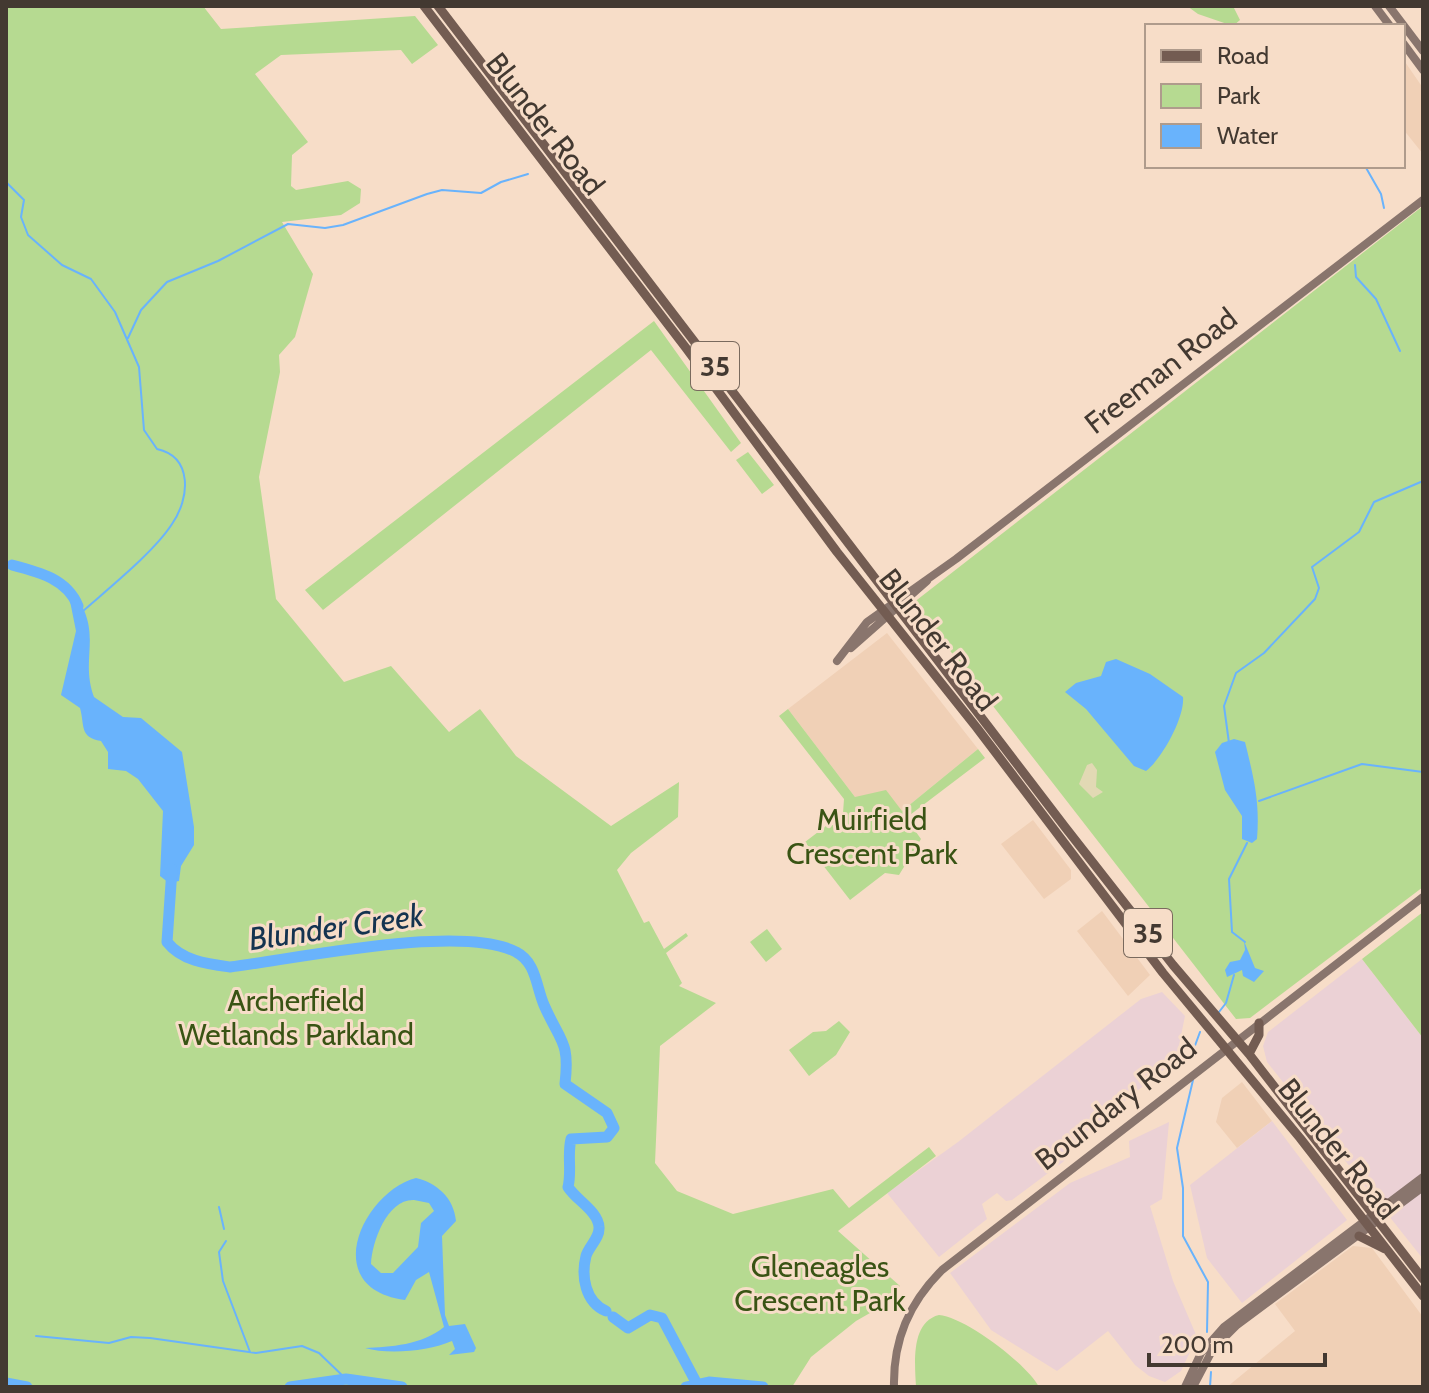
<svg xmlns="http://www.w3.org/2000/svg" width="1429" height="1393" font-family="Cabin,sans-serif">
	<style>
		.built { fill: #f0d0b6 }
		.industrial { fill: #ebd1d5 }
		.green { fill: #b6da91 }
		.sand { fill: #e2d9b4 }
		.water { fill: #69b3fc; fill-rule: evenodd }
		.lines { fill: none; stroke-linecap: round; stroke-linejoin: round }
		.stream { stroke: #69b3fc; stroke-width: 2 }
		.river { stroke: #69b3fc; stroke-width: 11 }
		.secondary { stroke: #89756d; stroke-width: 8 }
		.primary { stroke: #735c52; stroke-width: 9 }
		.labels { text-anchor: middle; stroke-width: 6; stroke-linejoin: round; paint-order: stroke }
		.shield { fill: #f7ddc8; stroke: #796a5e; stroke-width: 2 }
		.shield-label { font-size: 28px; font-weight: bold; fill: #433931 }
		.street-label { font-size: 30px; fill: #433931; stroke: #f7ddc8 }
		.park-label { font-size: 30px; fill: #395414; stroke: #f7ddc8 }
		.water-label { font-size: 32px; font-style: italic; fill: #143350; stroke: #f7ddc8 }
	</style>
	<rect width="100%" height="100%" fill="#f7ddc8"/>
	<!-- built -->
	<path class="built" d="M 1403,59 L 1423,88 L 1423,154 L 1403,129 Z
		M 887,633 L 978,749 L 902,811 L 855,797 L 788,709 Z
		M 1033,820 L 1071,870 L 1071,879 L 1044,899 L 1001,844 Z
		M 1102,911 L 1150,975 L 1128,996 L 1077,931 Z
		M 1242,1082 L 1272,1121 L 1237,1148 L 1216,1122 L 1222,1098 Z
		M 1353,1246 L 1372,1248 L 1423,1317 L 1423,1387 L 1227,1387 L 1295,1331 L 1275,1304 Z"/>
	<!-- industrial -->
	<path class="industrial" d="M 1362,959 L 1423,1038 L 1423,1259 L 1267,1062 L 1263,1046 L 1268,1032 Z
		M 1162,992 L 1185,1016 L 1176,1060 L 1087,1131 L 1063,1162 L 1012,1200 L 1006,1201 L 997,1193 L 982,1204 L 987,1219 L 939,1257 L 887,1193 L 958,1142 L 1141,999 Z
		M 1272,1121 L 1347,1220 L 1242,1303 L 1207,1258 L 1190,1185 Z
		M 1169,1122 L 1162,1199 L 1150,1206 L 1173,1281 L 1197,1337 L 1181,1371 L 1165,1382 L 1149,1376 L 1135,1365 L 1108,1331 L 1057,1371 L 991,1330 L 950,1273 L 1070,1183 L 1130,1157 L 1129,1141 Z"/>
	<!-- green -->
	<path class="green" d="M 6,6 L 203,6 L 221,29 L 415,16 L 438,45 L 412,64 L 401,50 L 281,55 L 255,74 L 308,142 L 292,155 L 291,186 L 296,190 L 348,181 L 361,189 L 360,203 L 341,215 L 282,222 L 313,274 L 295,337 L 279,355 L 280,372 L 259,477 L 276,599 L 344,682 L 391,666 L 449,732 L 480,709 L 516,756 L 611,826 L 679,782 L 678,817 L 631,853 L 617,870 L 644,923 L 649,921 L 664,949 L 686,933 L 688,936 L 666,953 L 682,983 L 679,986 L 716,1003 L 660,1046 L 655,1163 L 677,1191 L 733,1214 L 833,1189 L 849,1208 L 929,1147 L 936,1156 L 838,1231 L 900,1286 L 884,1305 L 856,1321 L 811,1357 L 792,1387 L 27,1387 L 6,1383 Z
		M 1187,6 L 1233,6 L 1240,20 L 1233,26 L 1198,14 Z
		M 1423,206 L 1423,887 L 1250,1018 L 1236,1019 L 913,603 Z
		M 654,321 L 741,443 L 731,452 L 651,350 L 323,610 L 305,590 Z
		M 748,452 L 774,485 L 762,494 L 736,460 Z
		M 788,709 L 855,797 L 886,790 L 902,811 L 978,749 L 985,758 L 906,818 L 921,839 L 899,875 L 885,873 L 850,900 L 805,842 L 843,813 L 844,799 L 779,716 Z
		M 1423,912 L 1423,1038 L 1362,959 Z
		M 767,929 L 782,949 L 766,962 L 750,942 Z
		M 839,1021 L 850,1032 L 836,1055 L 809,1076 L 789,1050 L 813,1032 L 826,1031 Z
		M 939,1315 C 965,1317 1027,1364 1039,1387 L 916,1387 C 915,1365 910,1322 939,1315 Z"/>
	<!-- sand -->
	<path class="sand" d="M 1092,763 L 1097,770 L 1096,787 L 1103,792 L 1093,798 L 1079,784 L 1087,765 Z"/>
	<!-- water -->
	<path class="water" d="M 72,591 C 105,632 79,657 94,697 L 123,717 L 141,718 L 182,752 L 194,827 L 194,845 L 181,866 L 179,881 L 169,883 L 160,876 L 163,811 L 138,779 L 126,771 L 108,769 L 108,752 L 101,741 C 79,737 85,726 80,708 L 61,695 L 76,631 L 69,596 Z
		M 1116,659 L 1150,674 L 1183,697 C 1185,717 1162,759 1146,771 L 1134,766 L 1086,709 L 1065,692 L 1076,683 L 1101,676 L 1106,662 Z
		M 1234,739 L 1245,742 C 1254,779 1260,802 1257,839 L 1252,843 L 1242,839 L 1242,816 L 1225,790 L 1215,752 L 1222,743 Z
		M 1244,941 L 1255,968 L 1264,971 L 1254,982 L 1243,976 L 1242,970 L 1227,977 L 1225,970 L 1230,962 L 1240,960 L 1245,950 Z
		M 416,1178 C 437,1183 454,1198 456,1221 L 442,1236 L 445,1315 L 449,1326 L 465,1324 L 476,1348 L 474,1352 L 449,1355 L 455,1349 L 452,1341 C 429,1351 389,1355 365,1348 C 390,1347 422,1345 444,1327 L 429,1272 L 416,1280 L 405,1300 C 317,1288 364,1191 416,1178 ZM 414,1200 L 429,1203 L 434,1211 L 421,1223 L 418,1247 L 393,1273 L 381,1273 L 371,1264 C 372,1242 387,1199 414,1200 Z"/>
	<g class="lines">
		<!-- stream -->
		<path class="stream" d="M 1365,166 L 1381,194 L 1384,208
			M 6,182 L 24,200 L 21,217 L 28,235 L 62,265 L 91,279 L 115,312 L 139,367 L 144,430 L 157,449 C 193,457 190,498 172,524 C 154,552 109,588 83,611
			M 1355,265 L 1356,277 L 1376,299 L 1400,351
			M 128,338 L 141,310 L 167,282 L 218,261 L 288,224 L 325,228 L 343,225 L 427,194 L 442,190 L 481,193 L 501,182 L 528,174
			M 1229,743 L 1224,706 L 1236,673 L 1264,653 L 1315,599 L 1319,588 L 1312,567 L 1359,532 L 1374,502 L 1423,481
			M 1259,801 L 1362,764 L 1423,772
			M 1245,942 L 1232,932 L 1229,879 L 1247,843
			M 1219,1012 L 1226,1003 L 1234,975
			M 1193,1051 L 1200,1032
			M 1193,1080 L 1177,1148 L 1183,1188 L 1183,1236 L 1208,1282 L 1207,1332
			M 219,1207 L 224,1229
			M 226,1241 L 219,1252 L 223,1281 L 250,1352
			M 36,1336 L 109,1343 L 131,1337 L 150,1338 L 256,1353 L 302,1346 L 319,1353 L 346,1379
			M 1210,1387 L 1211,1372"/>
		<!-- river -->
		<path class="river" d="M 12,565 C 39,572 67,579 78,606
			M 172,869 L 167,942 C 182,961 207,964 230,967 C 295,959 462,923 516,952 C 536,962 536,986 544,1005 C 560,1042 570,1040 565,1084 L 607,1113 L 614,1128 L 607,1137 L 571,1139 C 567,1155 572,1171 568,1187 C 576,1200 598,1211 599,1227 C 600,1238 589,1246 586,1256 C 581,1276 585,1302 606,1311
			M 613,1317 L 628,1328 L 650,1315 L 662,1318 L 697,1384
			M 6,1383 L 27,1387
			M 290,1387 L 346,1379 L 402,1387
			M 686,1387 L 709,1382 L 763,1387"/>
		<!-- secondary -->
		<path class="secondary" d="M 1375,6 L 1390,26
			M 1389,6 L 1423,51
			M 1403,43 L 1423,70
			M 851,648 L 927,581
			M 837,661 L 867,622 L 956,559 L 1423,200
			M 894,1387 C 893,1340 909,1303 942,1270 L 1423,897
			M 1185,1387 L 1201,1353 L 1224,1327 L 1423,1177
			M 1193,1387 L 1213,1349 L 1237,1325 L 1423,1187"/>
		<!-- primary -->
		<path class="primary" d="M 424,6 L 686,348 L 837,552 L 977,728 L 1163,973 L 1300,1138 L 1423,1296
			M 438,6 L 1065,827 L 1173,965 L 1249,1054 L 1423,1279
			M 1249,1054 L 1259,1035 L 1259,1023
			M 1360,1195 L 1387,1203
			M 1359,1236 L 1385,1249"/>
	</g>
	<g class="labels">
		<!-- shield labels -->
		<g class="shield">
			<rect x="691" y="342" width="48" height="48" rx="6"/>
			<rect x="1124" y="909" width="48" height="48" rx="6"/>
		</g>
		<g class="shield-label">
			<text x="715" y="376">35</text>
			<text x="1148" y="943">35</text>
		</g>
		<!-- street labels -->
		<g class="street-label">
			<text transform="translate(545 124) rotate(52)" y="10">Blunder Road</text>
			<text transform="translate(1161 371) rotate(-38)" y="10">Freeman Road</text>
			<text transform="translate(938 640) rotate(52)" y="10">Blunder Road</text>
			<text transform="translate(1116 1104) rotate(-38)" y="10">Boundary Road</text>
			<text transform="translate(1338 1149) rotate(51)" y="10">Blunder Road</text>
		</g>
		<!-- park labels -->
		<g class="park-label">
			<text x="872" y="830">Muirfield<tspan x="872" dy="34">Crescent Park</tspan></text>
			<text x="296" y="1011">Archerfield<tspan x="296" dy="34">Wetlands Parkland</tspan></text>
			<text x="820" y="1277">Gleneagles<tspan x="820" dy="34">Crescent Park</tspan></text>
		</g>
		<!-- water labels -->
		<g class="water-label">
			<text transform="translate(336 927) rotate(-8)" y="11">Blunder Creek</text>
		</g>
	</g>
	<!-- border -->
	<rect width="1429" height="1393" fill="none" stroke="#433931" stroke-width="16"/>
	<!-- legend -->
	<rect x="1145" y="24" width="260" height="144" fill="#f7ddc8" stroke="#af9b8c" stroke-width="2"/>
	<rect x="1161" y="50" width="40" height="12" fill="#735c52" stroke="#af9b8c" stroke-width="2"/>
	<text x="1217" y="64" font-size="24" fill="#433931">Road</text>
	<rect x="1161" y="84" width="40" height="24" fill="#b6da91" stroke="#af9b8c" stroke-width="2"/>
	<text x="1217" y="104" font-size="24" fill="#433931">Park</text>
	<rect x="1161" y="124" width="40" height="24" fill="#69b3fc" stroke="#af9b8c" stroke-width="2"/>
	<text x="1217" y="144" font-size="24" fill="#433931">Water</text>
	<!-- scale -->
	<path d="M1149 1353v12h176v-12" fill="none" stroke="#433931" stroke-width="4"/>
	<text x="1161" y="1353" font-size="24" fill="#433931" stroke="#f7ddc8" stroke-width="6" paint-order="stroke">200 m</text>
</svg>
